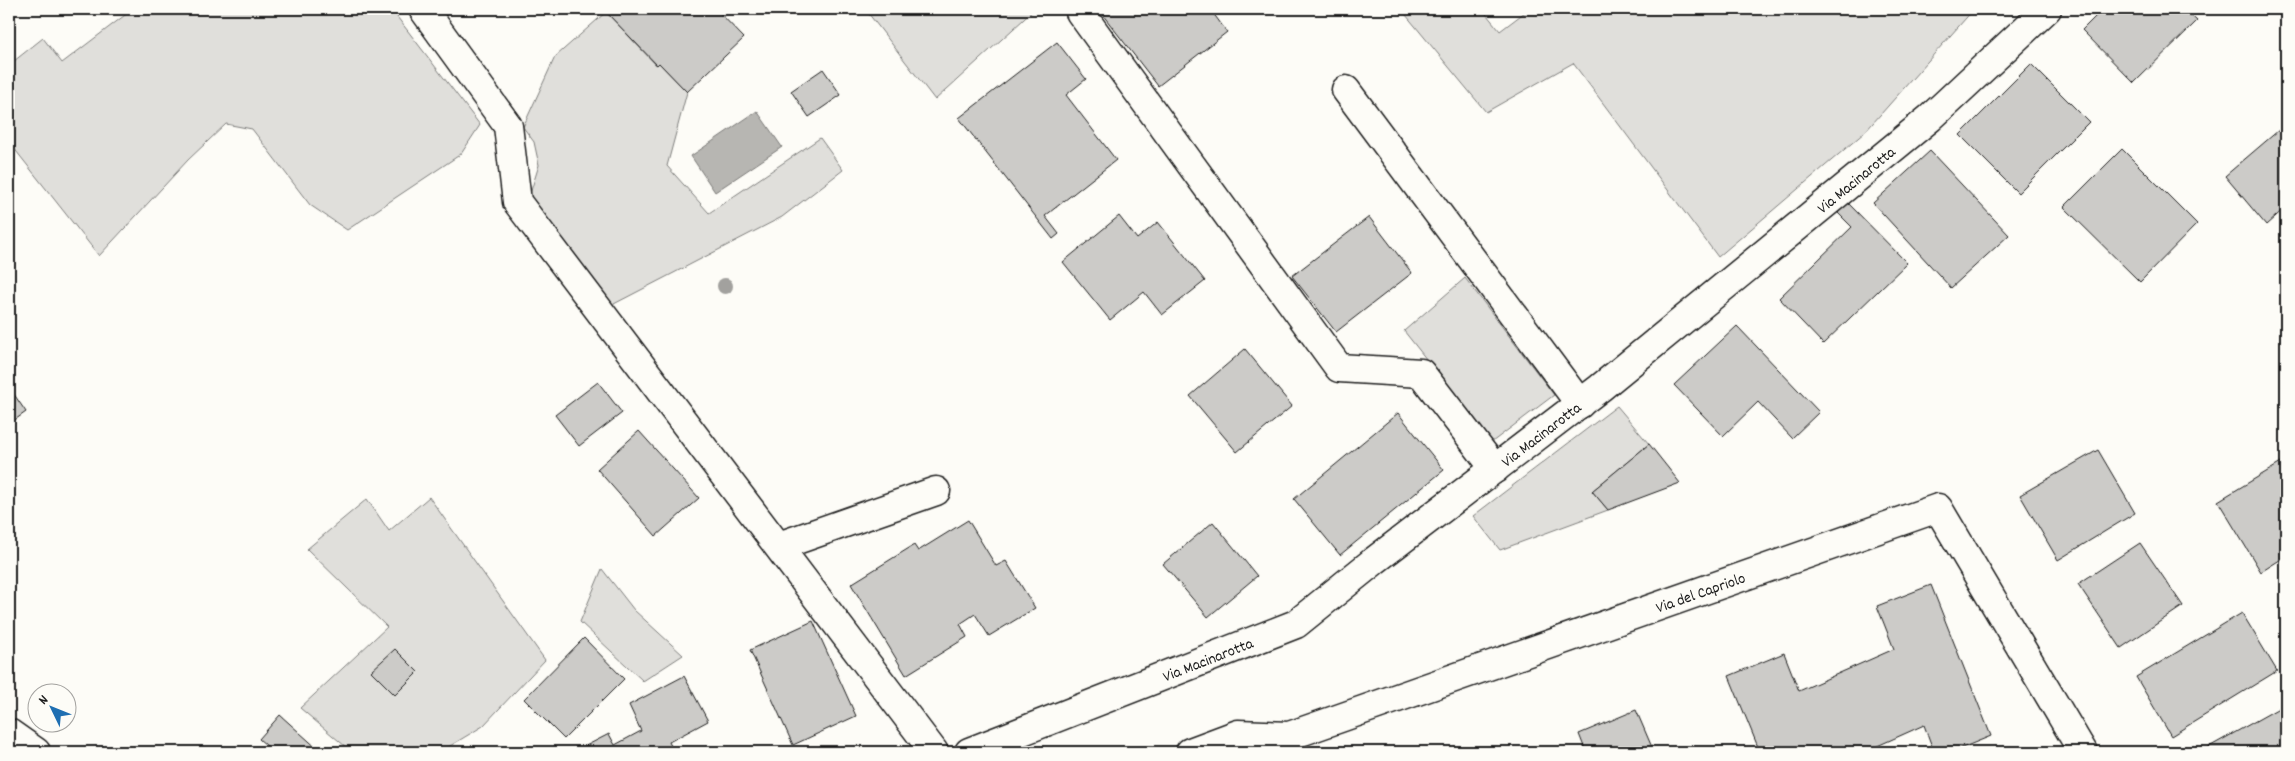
<svg xmlns="http://www.w3.org/2000/svg" width="2295" height="761" font-family="Dekko,sans-serif">
	<style>
		.green { fill: #e0dfdb; stroke: #7e7e7c }
		.water { fill: #b7b6b2; stroke: #797876 }
		.building { fill: #cccbc8; stroke: #1c1c1c }
		.lines { fill: none; stroke-linecap: round; stroke-linejoin: round }
		.minor-casing { stroke: #1c1c1c; stroke-width: 31 }
		.minor { stroke: #fdfcf7; stroke-width: 28 }
		.tree { fill: #a2a19e }
		.labels { text-anchor: middle; stroke-width: 5; stroke-linejoin: round; paint-order: stroke }
		.street-label { font-size: 16px; fill: #1c1c1c; stroke: #fdfcf7 }
	</style>
	<rect width="100%" height="100%" fill="#fdfcf7"/>
	<filter id="ink" filterUnits="userSpaceOnUse"><feTurbulence type="fractalNoise" baseFrequency=".02" numOctaves="2"/><feDisplacementMap in="SourceGraphic" scale="10" xChannelSelector="R" yChannelSelector="G"/><feConvolveMatrix kernelMatrix="1 2 1 2 8 2 1 2 1" color-interpolation-filters="sRGB"/></filter>
	<g filter="url(#ink)">
		<!-- green -->
		<path class="green" d="M 133,9 L 391,9 L 480,125 L 461,154 L 347,230 L 310,205 L 252,129 L 226,124 L 188,160 L 99,256 L 9,142 L 9,65 L 43,38 L 62,63 Z
			M 865,9 L 1035,9 L 935,100 Z
			M 1401,9 L 1482,9 L 1500,31 L 1529,9 L 1974,9 L 1865,132 L 1718,257 L 1573,63 L 1486,112 Z
			M 606,12 L 656,65 L 659,63 L 687,92 L 667,166 L 709,213 L 820,138 L 843,170 L 782,217 L 610,306 L 536,212 L 530,194 L 539,165 L 534,142 L 523,127 L 555,57 Z
			M 1465,278 L 1554,395 L 1492,442 L 1404,331 Z
			M 1617,406 L 1649,444 L 1592,491 L 1608,510 L 1500,550 L 1473,516 Z
			M 429,497 L 545,660 L 483,726 L 440,752 L 352,752 L 300,708 L 387,627 L 307,549 L 367,499 L 389,531 Z
			M 602,569 L 634,610 L 683,655 L 643,681 L 580,622 Z"/>
		<!-- water -->
		<path class="water" d="M 757,111 L 782,147 L 715,192 L 691,156 Z"/>
		<!-- building -->
		<path class="building" d="M 609,9 L 716,9 L 744,38 L 687,92 L 659,63 L 657,65 L 606,12 Z
			M 1101,9 L 1210,9 L 1227,32 L 1158,86 L 1099,10 Z
			M 2103,9 L 2184,9 L 2197,21 L 2134,83 L 2082,30 Z
			M 1057,42 L 1086,79 L 1066,95 L 1116,160 L 1045,216 L 1059,234 L 1053,239 L 959,118 Z
			M 2031,64 L 2089,122 L 2018,193 L 1960,135 Z
			M 823,69 L 841,95 L 809,117 L 791,91 Z
			M 2286,124 L 2286,207 L 2266,225 L 2225,176 Z
			M 2122,149 L 2197,224 L 2140,282 L 2064,207 Z
			M 1930,151 L 2009,235 L 1951,288 L 1873,203 Z
			M 1848,203 L 1907,263 L 1823,344 L 1779,298 L 1852,227 L 1838,213 Z
			M 1119,216 L 1137,239 L 1158,222 L 1205,281 L 1162,315 L 1144,292 L 1110,320 L 1063,262 Z
			M 1369,217 L 1412,273 L 1336,332 L 1292,276 Z
			M 1737,326 L 1819,412 L 1792,438 L 1758,402 L 1723,436 L 1674,385 Z
			M 1245,349 L 1292,406 L 1237,452 L 1190,396 Z
			M 598,382 L 622,413 L 579,446 L 555,415 Z
			M 9,387 L 26,412 L 9,424 Z
			M 1398,413 L 1444,470 L 1340,555 L 1294,499 Z
			M 639,431 L 699,498 L 656,536 L 597,469 Z
			M 1649,444 L 1680,483 L 1608,510 L 1592,491 Z
			M 2098,450 L 2135,513 L 2058,560 L 2020,495 Z
			M 2286,460 L 2286,556 L 2261,572 L 2218,501 Z
			M 968,520 L 996,566 L 1006,561 L 1035,608 L 989,636 L 975,614 L 960,624 L 967,637 L 906,675 L 851,584 L 914,545 L 918,551 Z
			M 1213,522 L 1257,576 L 1208,617 L 1163,564 Z
			M 2140,543 L 2183,606 L 2121,648 L 2078,584 Z
			M 1931,585 L 1991,736 L 1952,752 L 1934,752 L 1924,725 L 1864,752 L 1760,752 L 1729,676 L 1784,653 L 1799,691 L 1894,649 L 1877,606 Z
			M 2242,613 L 2277,671 L 2171,736 L 2136,677 Z
			M 813,621 L 856,716 L 793,745 L 750,650 Z
			M 584,638 L 624,679 L 564,739 L 524,699 Z
			M 395,649 L 418,672 L 395,695 L 371,671 Z
			M 684,676 L 708,721 L 669,742 L 674,752 L 574,752 L 609,734 L 615,745 L 641,731 L 629,705 Z
			M 2286,704 L 2286,752 L 2200,752 Z
			M 1636,710 L 1654,752 L 1586,752 L 1579,734 Z
			M 280,715 L 319,750 L 317,752 L 274,752 L 259,739 Z"/>
		<g class="lines">
			<!-- minor casing -->
			<g class="minor-casing">
				<g id="minor">
					<path d="M 423,9 L 508,126 L 517,202 L 934,752"/>
					<path d="M 1080,12 L 1339,368 L 1421,373 L 1495,469"/>
					<path d="M 1346,90 L 1580,404"/>
					<path d="M 779,546 L 936,491"/>
					<path d="M 9,733 L 36,752"/>
					<path id="s1" d="M 969,752 L 1296,624 L 1374,561 L 1600,388 L 1930,118 L 2047,9"/>
					<path id="s2" d="M 1190,752 L 1238,734 L 1289,736 L 1938,508 L 2083,752"/>
				</g>
			</g>
			<!-- minor -->
			<use href="#minor" class="minor"/>
		</g>
		<!-- trees -->
		<circle class="tree" cx="725" cy="286" r="8"/>
	</g>
	<g class="labels">
		<!-- street labels -->
		<g class="street-label">
			<text dy="6" stroke="none"><textPath href="#s1" startOffset="1066">Via Macinarotta</textPath></text>
			<text dy="6" stroke="none"><textPath href="#s1" startOffset="661">Via Macinarotta</textPath></text>
			<text dy="6" stroke="none"><textPath href="#s2" startOffset="538">Via del Capriolo</textPath></text>
			<text dy="6" stroke="none"><textPath href="#s1" startOffset="256">Via Macinarotta</textPath></text>
		</g>
	</g>
	<!-- margin -->
	<rect width="2295" height="761" fill="none" stroke="#fdfcf7" stroke-width="30"/>
	<rect x="15" y="15" width="2265" height="731" fill="none" stroke="#1c1c1c" stroke-width="2" filter="url(#ink)"/>
	<!-- north arrow -->
	<g transform="translate(52 708) rotate(313)"><circle r="24" fill="#fdfcf7" stroke="#a3a29f"/>
	<path d="M0-4L9 19L0 12L-9 19Z" fill="#1f6fb2"/>
	<text y="-8" font-size="14" font-weight="bold" text-anchor="middle" fill="#1c1c1c">N</text>
	</g>
</svg>
